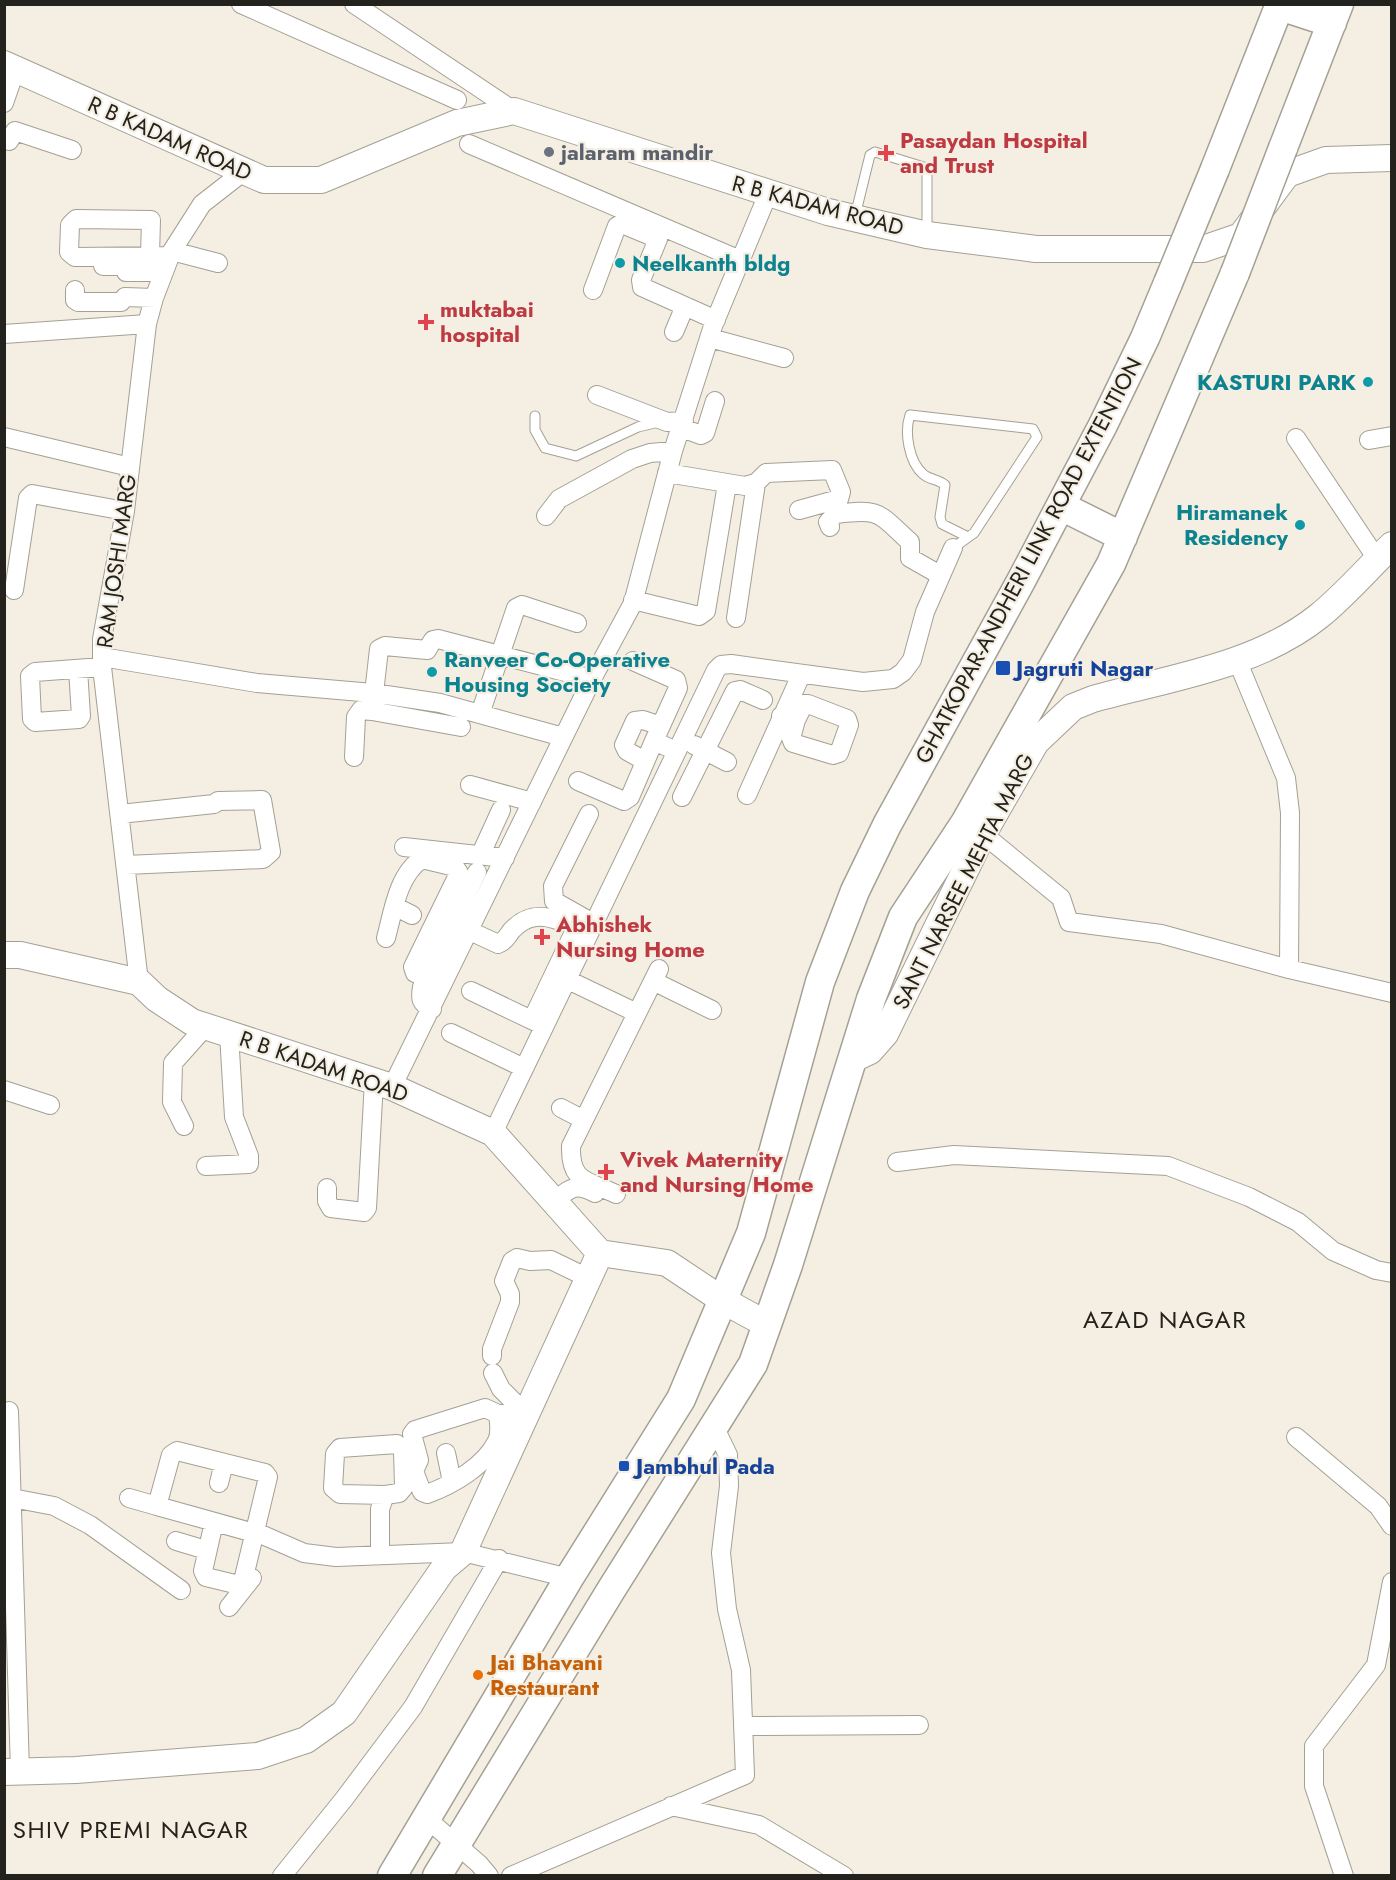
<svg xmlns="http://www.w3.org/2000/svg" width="1396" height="1880" font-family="Jost,sans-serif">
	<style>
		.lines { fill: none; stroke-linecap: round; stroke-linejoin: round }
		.lane-casing { stroke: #a4a094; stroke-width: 11 }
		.street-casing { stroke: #a4a094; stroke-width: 20 }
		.secondary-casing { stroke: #a4a094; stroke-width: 28 }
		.primary-casing { stroke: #a4a094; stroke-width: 31 }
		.lane { stroke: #fff; stroke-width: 9 }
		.street { stroke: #fff; stroke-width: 18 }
		.secondary { stroke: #fff; stroke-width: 26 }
		.primary { stroke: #fff; stroke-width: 28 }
		.primary-bridge-casing { stroke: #a4a094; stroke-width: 31; stroke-linecap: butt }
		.primary-bridge { stroke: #fff; stroke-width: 28 }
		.worship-dot { fill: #6b7280; stroke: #f4efe2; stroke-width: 2 }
		.health-dot { fill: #e0444e; stroke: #f4efe2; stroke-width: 2 }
		.culture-dot { fill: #0f9aa8; stroke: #f4efe2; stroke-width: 2 }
		.transit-dot { fill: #1a4fb4; stroke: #f4efe2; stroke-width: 2 }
		.food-dot { fill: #e8710a; stroke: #f4efe2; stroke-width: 2 }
		.labels { text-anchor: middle; stroke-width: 4.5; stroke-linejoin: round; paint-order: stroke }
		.street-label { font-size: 22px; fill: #24221d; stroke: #f4efe2 }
		.health-label { font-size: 22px; font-weight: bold; fill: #be3a42; stroke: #f4efe2; text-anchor: start }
		.worship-label { font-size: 22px; font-weight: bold; fill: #5b616d; stroke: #f4efe2; text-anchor: start }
		.culture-label { font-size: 22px; font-weight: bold; fill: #0d838f; stroke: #f4efe2; text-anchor: start }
		.transit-label { font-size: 22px; font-weight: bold; fill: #164399; stroke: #f4efe2; text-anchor: start }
		.food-label { font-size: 22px; font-weight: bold; fill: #c56008; stroke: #f4efe2; text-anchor: start }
		.neighbourhood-label { font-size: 24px; letter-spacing: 1.5px; fill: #24221d; stroke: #f4efe2 }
	</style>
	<rect width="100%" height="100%" fill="#f4efe2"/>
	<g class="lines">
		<!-- lane casing -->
		<g class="lane-casing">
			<path id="lane" d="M 855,216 L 870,155 L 875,152 L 927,168 L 927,232
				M 535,416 L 535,430 L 545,448 L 576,456 L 638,427 L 659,422
				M 953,548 L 974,533 L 1037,437 L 1033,429 L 910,415 C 904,432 909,462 923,474 C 930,480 938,479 945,485 L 940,517 L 942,524 L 968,537"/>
		</g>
		<!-- street casing -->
		<g class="street-casing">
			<path id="street" d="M 241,4 L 457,100
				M 354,4 L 514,111
				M 4,103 L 16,68
				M 4,139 L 9,141 L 15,131 L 72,150
				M 469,144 L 740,260
				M 172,251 L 218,263
				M 150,256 L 151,220 L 76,219 L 70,225 L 69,252 L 75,257 L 169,256
				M 103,266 L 124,266 L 126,272 L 163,272
				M 75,290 L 75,300 L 78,302 L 121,302 L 125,297 L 154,298
				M 593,290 L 617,226 L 622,224 L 658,239 L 641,280 L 642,287 L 716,320
				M 674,332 L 685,306
				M 4,334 L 147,324
				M 710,338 L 784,358
				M 597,395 L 667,422 L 684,421
				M 682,428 L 701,435 L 705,433 L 715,401
				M 4,437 L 130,467
				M 1296,438 L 1377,559
				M 1369,440 L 1392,436
				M 667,473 L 745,486 L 756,483 L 766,473 L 832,470 L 841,492 L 839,499 L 799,510
				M 546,516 L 559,499 L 632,459 L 650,453 L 673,451
				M 830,527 L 828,522 L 836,514 C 881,508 878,513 910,542 L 910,558 L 940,575
				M 14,590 L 28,498 L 32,494 L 125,511
				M 633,600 L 699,616 L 706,611 L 727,484
				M 736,618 L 756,483
				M 102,657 L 257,683 L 373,693 L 440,703 L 563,737
				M 1237,660 L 1286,778 L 1290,813 L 1289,969
				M 633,661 L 676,680 L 678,688 L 654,741
				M 78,669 L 81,716 L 79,719 L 35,722 L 32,719 L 30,676 L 35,672 L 102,667
				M 372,711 L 461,727
				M 480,714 L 516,608 L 522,605 L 577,623
				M 781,716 L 796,720 L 791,738 L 793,743 L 833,755 L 839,753 L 849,725 L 847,719 L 808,704 L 804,704 L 796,720
				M 694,745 L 727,762
				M 354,757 L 356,717 L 361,710 L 372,711 L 379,649 L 385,646 L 427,650 L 433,640 L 438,639 L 592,679
				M 645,761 L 627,751 L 624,745 L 635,721 L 643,720 L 661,726
				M 578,781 L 624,801 L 630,797 L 654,741 L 676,751
				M 470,785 L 532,802
				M 747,795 L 801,675
				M 682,797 L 735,691 L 740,690 L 763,700
				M 120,814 L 214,804 L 218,801 L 262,800 L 271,852 L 263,859 L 126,865
				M 589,814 L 553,886 L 554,901 L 593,923
				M 983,834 L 1061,898 L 1069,922 L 1161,934 L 1289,969 L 1392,993
				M 404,847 L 505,858
				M 480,856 L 501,810
				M 394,906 L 412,915
				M 470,931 L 498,944 C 506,941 507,936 512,930 C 527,914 543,914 562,922
				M 386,938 C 393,912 398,874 422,859 L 455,867 L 459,873 L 413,967 L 415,973 L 427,977
				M 566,979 L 637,1013
				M 653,981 L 712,1010
				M 139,982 L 102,667 L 102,639 L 125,511 L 147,324 L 154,298 L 172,251 L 202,204 L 243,172
				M 471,991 L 542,1025
				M 432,1009 C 420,1003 420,999 422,987 L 477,872
				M 532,1020 L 575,930
				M 451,1033 L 524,1068
				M 392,1087 L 592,679 L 633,603 L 673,451 L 713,326 L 768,194
				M 4,1090 L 50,1105
				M 561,1108 L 584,1120
				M 184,1126 L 172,1102 L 173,1063 L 206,1026
				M 493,1133 L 716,670 L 721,665 L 731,664 L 863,682 L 893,679 L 903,672 L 912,660 L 925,612 L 953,548
				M 897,1162 L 954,1155 L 1168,1166 L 1249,1197 L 1298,1222 L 1333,1251 L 1376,1270 L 1392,1273
				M 206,1166 L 249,1164 L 249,1156 L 234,1117 L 229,1034
				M 327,1188 L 327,1201 L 331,1208 L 364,1212 L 367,1208 L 374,1081
				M 616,1194 C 587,1180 570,1183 571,1146 L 659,969
				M 552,1203 C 570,1189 573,1182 595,1193
				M 492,1356 L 492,1349 L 510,1302 L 510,1294 L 504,1281 L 512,1261 L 517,1258 L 530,1261 L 551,1260 L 588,1278
				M 493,1373 L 501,1389 L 526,1414
				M 9,1411 L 20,1771
				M 498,1414 C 499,1422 501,1433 497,1441 C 485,1466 452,1485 427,1494 L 422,1492 L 414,1471 L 419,1460 L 412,1434 L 415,1430 L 485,1408 L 498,1414 L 526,1414
				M 1296,1437 L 1378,1506 L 1392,1526
				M 446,1453 L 452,1482
				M 219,1483 L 224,1463
				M 12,1498 L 54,1506 L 90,1525 L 181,1590
				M 129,1498 L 157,1506
				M 214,1522 L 203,1571 L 206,1577 L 239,1585 L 243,1581 L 268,1477 L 265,1473 L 177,1451 L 171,1455 L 157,1506 L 265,1536 L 304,1553 L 336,1557 L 463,1552 L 569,1578
				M 176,1541 L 206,1550
				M 380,1555 L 380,1509 L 385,1495 L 399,1493 L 404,1487 L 403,1450 L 397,1444 L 340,1448 L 335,1454 L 333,1488 L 340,1494 L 385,1495
				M 229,1607 L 252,1578
				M 743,1726 L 919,1725
				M 671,1806 L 759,1825 L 844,1876
				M 426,1818 L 479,1864 L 489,1876
				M 282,1876 L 344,1799 L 413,1707 L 499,1559
				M 511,1876 L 745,1775 L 741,1670 L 727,1609 L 721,1553 L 729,1486 L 728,1455 L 714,1426
				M 1344,1876 L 1314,1786 L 1314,1746 L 1376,1665 L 1392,1582"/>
		</g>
		<!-- secondary casing -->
		<g class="secondary-casing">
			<path id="secondary" d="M 4,64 L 264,180 L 321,180 L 457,123 L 514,111 L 828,212 L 927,235 L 1036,249 L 1203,249 L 1241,236 L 1287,174 L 1326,160 L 1392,158
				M 4,955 L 20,955 L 139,982 L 157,999 L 192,1022 L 392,1087 L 493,1133 L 600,1253
				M 853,1059 L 870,1051 L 885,1034 L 983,834 L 1036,742 L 1073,707 L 1093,699 C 1169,678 1257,666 1319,616 C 1345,595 1368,568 1392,545
				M 600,1253 L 667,1263 L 724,1301 L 766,1324
				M 4,1772 L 76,1770 L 258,1756 L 306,1740 L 344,1713 L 444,1568 L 463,1552 L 600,1253"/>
		</g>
		<!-- primary casing -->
		<g class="primary-casing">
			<path id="primary" d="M 1280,6 L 1332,23
				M 1283,148 L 1339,4
				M 1215,169 L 1280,4
				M 1061,506 L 1123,537
				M 392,1876 L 569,1578 L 681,1399 L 751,1233 L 820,982 L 855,891 L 887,825 L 1021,581 L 1103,425 L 1145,338 L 1168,283
				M 437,1876 L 611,1590 L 753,1364 L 788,1265 L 871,999 L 903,917 L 965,823 L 1111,564 L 1235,273"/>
		</g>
		<!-- lane -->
		<use href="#lane" class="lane"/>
		<!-- street -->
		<use href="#street" class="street"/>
		<!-- secondary -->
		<use href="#secondary" class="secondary"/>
		<!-- primary -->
		<use href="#primary" class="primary"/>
		<!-- primary-bridge casing -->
		<g class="primary-bridge-casing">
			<path id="primary-bridge" d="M 1235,273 L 1283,148
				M 1168,283 L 1215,169"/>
		</g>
		<!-- primary-bridge -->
		<use href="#primary-bridge" class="primary-bridge"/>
	</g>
	<!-- markers -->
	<circle class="worship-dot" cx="549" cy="152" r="6"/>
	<g class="health-dot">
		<path d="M883 144h6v6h6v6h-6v6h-6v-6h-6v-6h6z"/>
		<path d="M423 313h6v6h6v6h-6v6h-6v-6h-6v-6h6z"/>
		<path d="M539 928h6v6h6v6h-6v6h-6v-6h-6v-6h6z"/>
		<path d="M603 1163h6v6h6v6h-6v6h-6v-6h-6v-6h6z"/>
	</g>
	<g class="culture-dot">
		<circle cx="620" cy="263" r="6"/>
		<circle cx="1368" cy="382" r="6"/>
		<circle cx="1300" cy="525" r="6"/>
		<circle cx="432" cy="672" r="6"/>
	</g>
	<g class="transit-dot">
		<rect x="995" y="660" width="16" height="16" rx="3"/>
		<rect x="618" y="1460" width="12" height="12" rx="3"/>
	</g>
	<circle class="food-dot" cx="478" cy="1675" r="6"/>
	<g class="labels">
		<!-- street labels -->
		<g class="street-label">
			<text transform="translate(170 138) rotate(24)" y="8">R B KADAM ROAD</text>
			<text transform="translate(818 205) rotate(15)" y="8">R B KADAM ROAD</text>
			<text transform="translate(1028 560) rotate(-62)" y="8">GHATKOPAR-ANDHERI LINK ROAD EXTENTION</text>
			<text transform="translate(116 561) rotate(-82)" y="8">RAM JOSHI MARG</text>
			<text transform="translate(963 881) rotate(-63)" y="8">SANT NARSEE MEHTA MARG</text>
			<text transform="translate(324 1066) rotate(19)" y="8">R B KADAM ROAD</text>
		</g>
		<!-- health labels -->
		<g class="health-label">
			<text x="900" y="148">Pasaydan Hospital<tspan x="900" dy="25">and Trust</tspan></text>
			<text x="440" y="317">muktabai<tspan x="440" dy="25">hospital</tspan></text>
			<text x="556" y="932">Abhishek<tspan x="556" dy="25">Nursing Home</tspan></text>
			<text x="620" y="1167">Vivek Maternity<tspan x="620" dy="25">and Nursing Home</tspan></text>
		</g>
		<!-- worship labels -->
		<g class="worship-label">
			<text x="561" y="160">jalaram mandir</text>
		</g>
		<!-- culture labels -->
		<g class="culture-label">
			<text x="632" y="271">Neelkanth bldg</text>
			<text x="1356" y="390" text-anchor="end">KASTURI PARK</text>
			<text x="1288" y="520" text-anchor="end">Hiramanek<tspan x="1288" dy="25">Residency</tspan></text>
			<text x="444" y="667">Ranveer Co-Operative<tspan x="444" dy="25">Housing Society</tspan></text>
		</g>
		<!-- transit labels -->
		<g class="transit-label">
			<text x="1016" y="676">Jagruti Nagar</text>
			<text x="636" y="1474">Jambhul Pada</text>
		</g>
		<!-- food labels -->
		<g class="food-label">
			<text x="490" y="1670">Jai Bhavani<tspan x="490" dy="25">Restaurant</tspan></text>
		</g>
		<!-- neighbourhood labels -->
		<g class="neighbourhood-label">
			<text x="1165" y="1328">AZAD NAGAR</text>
			<text x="131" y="1838">SHIV PREMI NAGAR</text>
		</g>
	</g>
	<!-- border -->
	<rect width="1396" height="1880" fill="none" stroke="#24221d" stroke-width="12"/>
</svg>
